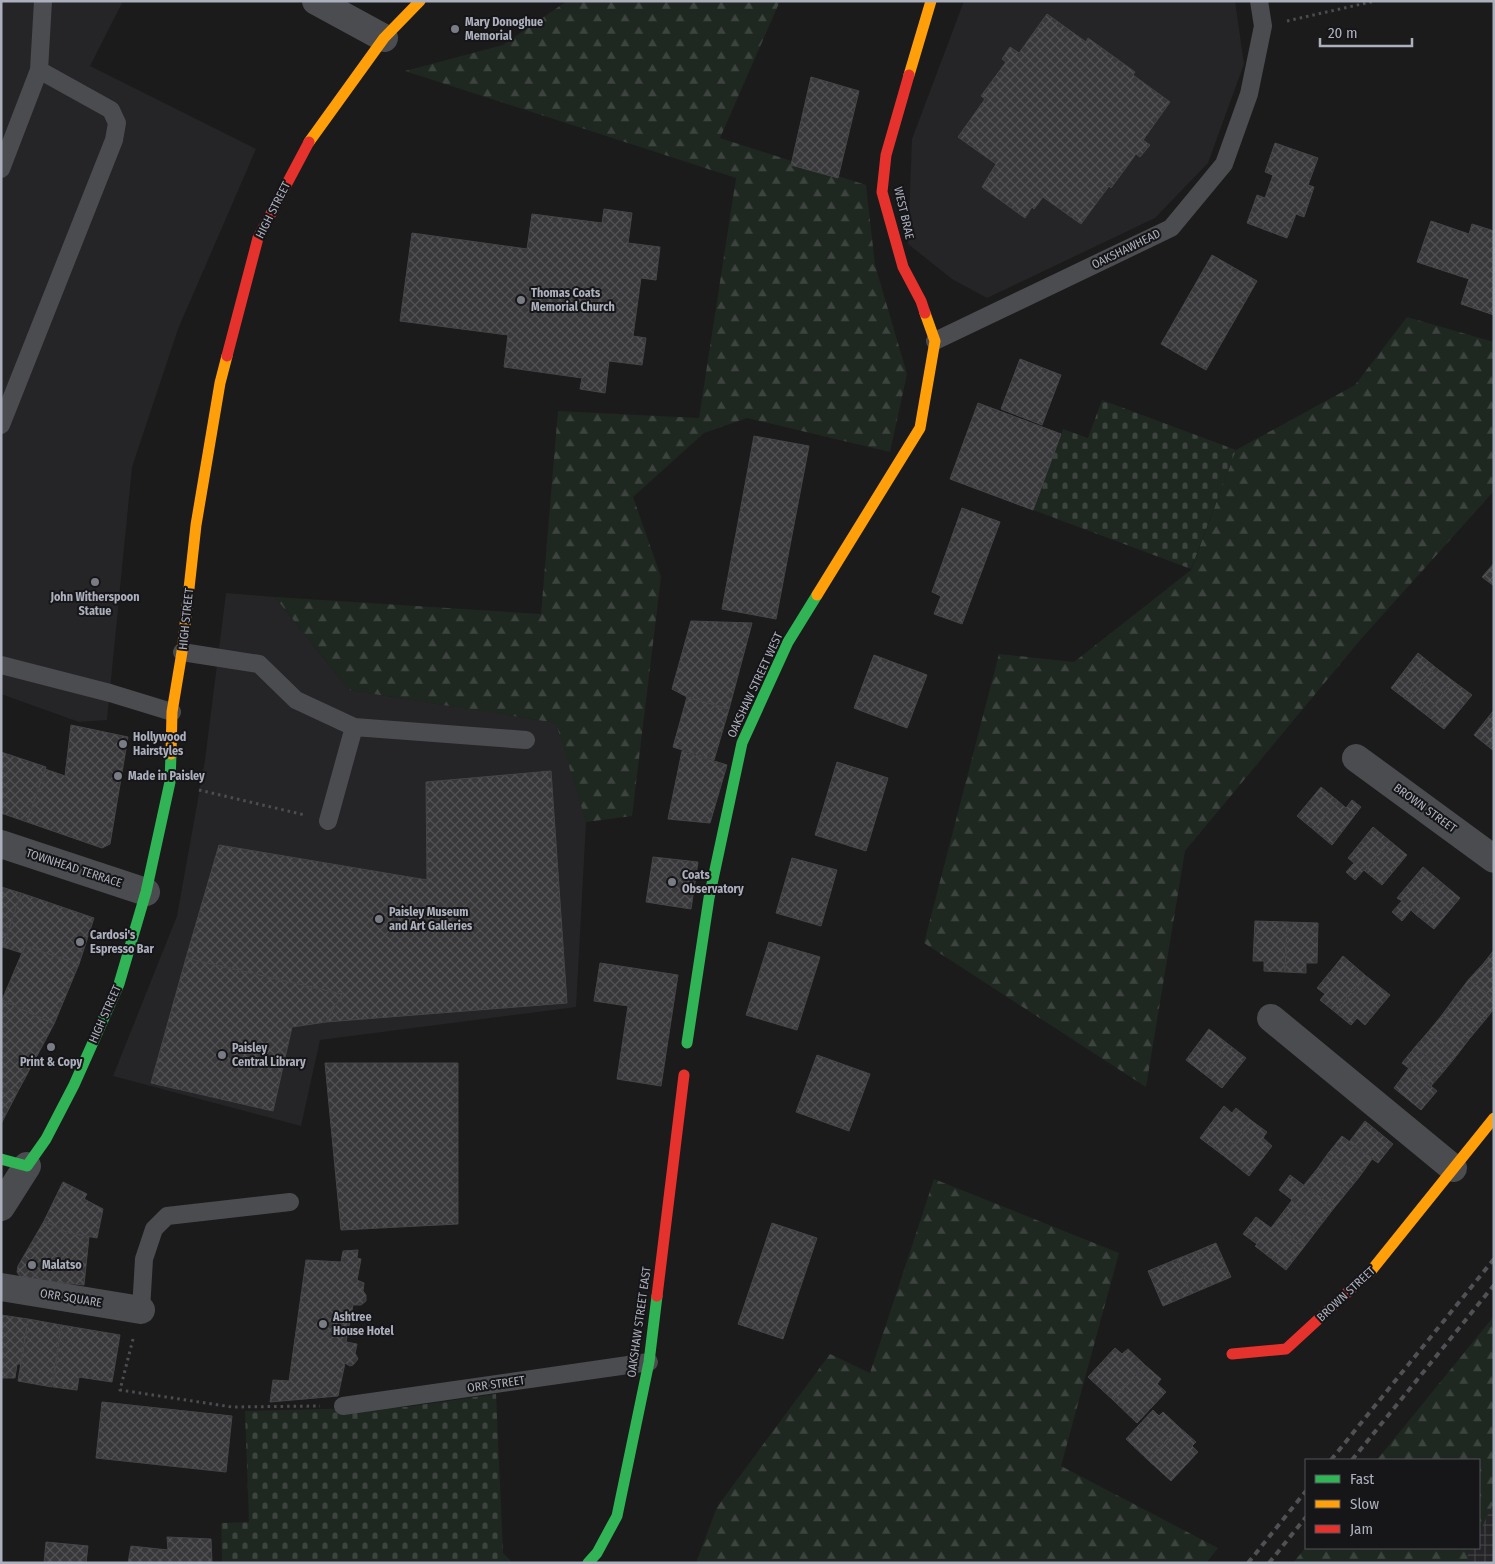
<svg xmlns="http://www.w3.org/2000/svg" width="1495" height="1564" font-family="'Fira Sans Condensed',sans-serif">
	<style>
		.built { fill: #252528 }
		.industrial { fill: url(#industrial-grid) }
		.forest { fill: url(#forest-firs) }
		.cemetery { fill: url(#cemetery-stones) }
		.building { fill: url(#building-cross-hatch); stroke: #444548 }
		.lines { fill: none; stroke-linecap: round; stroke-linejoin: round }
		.path { stroke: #4c4d51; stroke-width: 3; stroke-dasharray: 2.5 4; stroke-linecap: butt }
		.lane { stroke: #4b4c4f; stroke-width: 18 }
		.street { stroke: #4b4c4f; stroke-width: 28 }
		.fast { stroke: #30b455; stroke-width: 11 }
		.slow { stroke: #ff9f0a; stroke-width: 11 }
		.jam { stroke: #e5322d; stroke-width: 11 }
		.rail { stroke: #505154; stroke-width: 4; stroke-dasharray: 6 5; stroke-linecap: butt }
		.poi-dot { fill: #797c85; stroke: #161518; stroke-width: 2 }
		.labels { text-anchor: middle; stroke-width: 4; stroke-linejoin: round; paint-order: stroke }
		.poi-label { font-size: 12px; font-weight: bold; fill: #acb0bd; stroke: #161518; text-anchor: start }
		.street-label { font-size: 12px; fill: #acb0bd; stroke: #161518 }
	</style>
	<defs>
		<pattern id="industrial-grid" width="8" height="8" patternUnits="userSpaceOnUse" patternTransform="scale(1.25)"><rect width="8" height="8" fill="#252528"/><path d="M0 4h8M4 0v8" fill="none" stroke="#424245"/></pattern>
		<pattern id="forest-firs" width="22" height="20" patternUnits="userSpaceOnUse" patternTransform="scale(1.25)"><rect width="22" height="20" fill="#1f2721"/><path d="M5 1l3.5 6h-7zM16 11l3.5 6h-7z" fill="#3d443f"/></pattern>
		<pattern id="cemetery-stones" width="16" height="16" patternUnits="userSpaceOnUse" patternTransform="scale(1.25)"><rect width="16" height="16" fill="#1f2721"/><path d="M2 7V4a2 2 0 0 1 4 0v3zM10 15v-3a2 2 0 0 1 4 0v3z" fill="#3d443f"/></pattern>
		<pattern id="building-cross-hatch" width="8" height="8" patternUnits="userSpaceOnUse" patternTransform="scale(1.25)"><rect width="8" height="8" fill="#38383a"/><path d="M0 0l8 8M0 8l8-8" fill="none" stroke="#525255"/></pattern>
	</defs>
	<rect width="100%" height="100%" fill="#1b1b1c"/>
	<!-- built -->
	<path class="built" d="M 1,1 L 123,1 L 90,66 L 256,149 L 178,329 L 132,467 L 107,720 L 79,722 L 1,694 Z
		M 964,1 L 1235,1 L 1244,64 L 1208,163 L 1155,218 L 987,298 L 952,279 L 908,244 L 912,139 Z
		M 226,593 L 275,597 L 349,690 L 557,723 L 586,822 L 576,1007 L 320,1040 L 301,1126 L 113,1076 L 177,916 L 205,760 Z"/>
	<!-- industrial -->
	<path class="industrial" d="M 1494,1469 L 1494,1563 L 1439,1563 L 1450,1548 L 1479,1548 L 1479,1499 Z"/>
	<!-- forest -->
	<path class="forest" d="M 567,1 L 780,1 L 720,138 L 866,185 L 875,265 L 907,374 L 890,452 L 747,418 L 704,433 L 633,497 L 661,577 L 632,816 L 586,822 L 556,723 L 349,690 L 275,597 L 541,614 L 558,411 L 699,418 L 736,178 L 405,71 L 503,45 Z
		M 1407,317 L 1494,342 L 1494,491 L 1361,639 L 1185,851 L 1146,1087 L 924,943 L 999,654 L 1074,662 L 1191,570 L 1236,450 L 1355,385 Z
		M 934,1179 L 1119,1253 L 1061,1466 L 1218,1548 L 1206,1563 L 696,1563 L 717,1507 L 830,1354 L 870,1373 Z
		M 1494,1316 L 1494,1502 L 1479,1533 L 1479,1460 L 1377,1460 Z
		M 1306,1547 L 1306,1548 L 1471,1548 L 1468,1554 L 1467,1563 L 1293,1563 Z"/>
	<!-- cemetery -->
	<path class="cemetery" d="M 1102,400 L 1236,450 L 1191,569 L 1033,510 L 1063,429 L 1088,438 Z
		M 496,1394 L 503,1553 L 513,1563 L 222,1563 L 221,1523 L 249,1522 L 245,1411 L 406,1407 Z"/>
	<!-- building -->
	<path class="building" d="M 1047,14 L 1086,42 L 1088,38 L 1135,72 L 1133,75 L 1170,102 L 1143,140 L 1150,145 L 1140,157 L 1136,154 L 1111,188 L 1109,186 L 1081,224 L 1043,197 L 1034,209 L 1032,207 L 1025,218 L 982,187 L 996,164 L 958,137 L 985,99 L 981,96 L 1006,62 L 1002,59 L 1010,47 L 1019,53 Z
		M 811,77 L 859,91 L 838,178 L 791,165 Z
		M 1275,143 L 1318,158 L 1308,185 L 1314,187 L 1304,217 L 1296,214 L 1287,238 L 1247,223 L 1257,195 L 1265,198 L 1273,175 L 1265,172 Z
		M 604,209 L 632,213 L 628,243 L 660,247 L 656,280 L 641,278 L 633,336 L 646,338 L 642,365 L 609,361 L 605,393 L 580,389 L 582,378 L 504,367 L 508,335 L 400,321 L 412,233 L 527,249 L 532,214 L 602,223 Z
		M 1431,221 L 1469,234 L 1472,224 L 1494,231 L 1494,315 L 1461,304 L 1469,279 L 1417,262 Z
		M 1212,255 L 1257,281 L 1206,370 L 1161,344 Z
		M 1020,359 L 1061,375 L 1042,425 L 1001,409 Z
		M 978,403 L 1061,434 L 1033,510 L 950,479 Z
		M 754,436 L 809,446 L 776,619 L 722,609 Z
		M 962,508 L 1000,522 L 962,624 L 934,614 L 941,596 L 932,592 Z
		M 1494,563 L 1494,586 L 1482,577 Z
		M 691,621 L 752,623 L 729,709 L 687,697 L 672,689 Z
		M 1418,653 L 1435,667 L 1408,701 L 1391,688 Z
		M 874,655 L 927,675 L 907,728 L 854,708 Z
		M 1435,667 L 1453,681 L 1426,715 L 1408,701 Z
		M 1453,681 L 1472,695 L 1444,729 L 1426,715 Z
		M 687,697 L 729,709 L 714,760 L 673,747 Z
		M 1494,710 L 1494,741 L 1489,747 L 1474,735 Z
		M 71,725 L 128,737 L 110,844 L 102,848 L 27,822 L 45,769 L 65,776 Z
		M 1494,741 L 1494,751 L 1489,747 Z
		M 682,751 L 727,765 L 710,823 L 668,819 Z
		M 1,752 L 46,767 L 27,822 L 1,813 Z
		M 837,762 L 888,778 L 866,851 L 815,835 Z
		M 551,771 L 567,1003 L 326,1022 L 342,994 L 186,958 L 219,845 L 427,880 L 426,782 Z
		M 1321,787 L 1338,801 L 1314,830 L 1297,816 Z
		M 1352,800 L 1361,807 L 1332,845 L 1314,830 L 1338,801 L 1346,808 Z
		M 1373,827 L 1390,841 L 1365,871 L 1364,870 L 1355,880 L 1346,872 L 1354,863 L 1348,858 Z
		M 1390,841 L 1407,855 L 1382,885 L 1365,871 Z
		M 653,857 L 698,862 L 691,909 L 646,902 Z
		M 792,858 L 837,870 L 821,926 L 776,913 Z
		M 1423,867 L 1441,882 L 1415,914 L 1411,910 L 1402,921 L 1392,912 L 1402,901 L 1397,898 Z
		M 1441,882 L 1460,898 L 1434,929 L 1415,914 Z
		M 1,887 L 21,893 L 2,948 L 1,948 Z
		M 21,893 L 94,918 L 79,964 L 25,946 L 22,953 L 3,947 Z
		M 1255,921 L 1287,922 L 1285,972 L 1264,971 L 1264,961 L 1253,961 Z
		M 1287,922 L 1318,923 L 1317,963 L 1306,963 L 1306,973 L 1285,972 Z
		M 769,942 L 820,957 L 797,1030 L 746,1015 Z
		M 25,946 L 79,964 L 54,1024 L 2,1000 Z
		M 1494,950 L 1494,972 L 1483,964 Z
		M 1343,956 L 1366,976 L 1335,1012 L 1320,1000 L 1325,994 L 1317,988 Z
		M 186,958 L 342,994 L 326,1022 L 292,1027 L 273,1111 L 151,1083 Z
		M 600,963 L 678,975 L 661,1086 L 617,1079 L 628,1006 L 594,1001 Z
		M 1483,964 L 1494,972 L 1494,999 L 1469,979 Z
		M 1366,976 L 1390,995 L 1365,1025 L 1357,1018 L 1351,1025 L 1335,1012 Z
		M 1469,979 L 1494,999 L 1494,1009 L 1485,1020 L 1456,996 Z
		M 1456,996 L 1485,1020 L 1470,1038 L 1442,1015 Z
		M 2,1000 L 54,1024 L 17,1093 L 1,1084 Z
		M 1442,1015 L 1470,1038 L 1457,1055 L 1428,1032 Z
		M 1209,1029 L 1228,1044 L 1204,1074 L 1186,1060 Z
		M 1428,1032 L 1457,1055 L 1444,1071 L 1415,1047 Z
		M 1228,1044 L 1246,1058 L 1222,1088 L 1204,1074 Z
		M 1415,1047 L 1444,1071 L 1431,1086 L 1402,1063 Z
		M 817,1055 L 870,1074 L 849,1131 L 796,1112 Z
		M 325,1063 L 458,1063 L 458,1224 L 341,1230 Z
		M 1409,1068 L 1437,1091 L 1421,1110 L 1394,1088 Z
		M 1,1084 L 17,1093 L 1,1124 Z
		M 1224,1106 L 1232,1113 L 1236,1108 L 1252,1121 L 1224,1156 L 1200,1138 Z
		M 1252,1121 L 1267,1132 L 1263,1138 L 1272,1146 L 1249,1176 L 1224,1156 Z
		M 1365,1121 L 1393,1144 L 1378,1163 L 1349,1142 Z
		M 1342,1136 L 1372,1159 L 1360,1176 L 1329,1152 Z
		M 1329,1152 L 1360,1176 L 1347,1192 L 1317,1169 Z
		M 1317,1169 L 1347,1192 L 1334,1208 L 1304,1185 Z
		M 1290,1175 L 1334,1208 L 1320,1226 L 1290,1203 L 1292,1200 L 1279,1190 Z
		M 63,1182 L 87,1194 L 84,1199 L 103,1209 L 97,1238 L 66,1232 L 44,1221 Z
		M 1290,1203 L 1320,1226 L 1304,1247 L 1274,1224 Z
		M 1256,1217 L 1271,1228 L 1274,1224 L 1304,1247 L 1286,1270 L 1255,1246 L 1257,1244 L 1243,1234 Z
		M 44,1221 L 66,1232 L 89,1237 L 84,1285 L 24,1279 L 19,1275 L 17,1272 L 18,1266 Z
		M 772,1223 L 817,1238 L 783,1339 L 738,1324 Z
		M 1216,1243 L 1231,1277 L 1212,1285 L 1197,1251 Z
		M 358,1250 L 357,1258 L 361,1259 L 357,1280 L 364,1283 L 363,1291 L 366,1295 L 366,1301 L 361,1305 L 353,1305 L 346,1342 L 357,1344 L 355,1353 L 358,1359 L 353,1365 L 350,1366 L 345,1363 L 338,1396 L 270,1402 L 273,1380 L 289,1381 L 306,1260 L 341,1262 L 343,1251 Z
		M 1197,1251 L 1212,1285 L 1191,1294 L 1177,1259 Z
		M 1177,1259 L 1191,1294 L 1163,1306 L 1148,1271 Z
		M 1,1315 L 28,1319 L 21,1364 L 17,1364 L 15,1378 L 1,1378 Z
		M 28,1319 L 61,1325 L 52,1387 L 18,1381 Z
		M 61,1325 L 120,1335 L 112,1382 L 79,1377 L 77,1390 L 53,1387 Z
		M 1115,1348 L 1122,1354 L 1128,1349 L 1145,1365 L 1113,1400 L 1088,1377 Z
		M 1145,1365 L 1161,1379 L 1157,1384 L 1166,1392 L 1137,1423 L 1113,1400 Z
		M 102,1402 L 232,1416 L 226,1472 L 96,1458 Z
		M 1153,1410 L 1159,1416 L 1163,1412 L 1179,1427 L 1148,1460 L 1126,1439 Z
		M 1179,1427 L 1196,1442 L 1192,1446 L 1198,1452 L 1171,1481 L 1148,1460 Z
		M 167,1537 L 211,1539 L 212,1563 L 128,1563 L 131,1546 L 168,1550 Z
		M 46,1542 L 88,1546 L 86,1563 L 44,1563 Z"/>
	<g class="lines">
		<!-- path -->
		<path class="path" d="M 1287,21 L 1375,1
			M 199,790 L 305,815
			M 133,1339 L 120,1390 L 232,1407 L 320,1406"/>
		<!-- lane -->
		<path class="lane" d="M 1,169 L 39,70 L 43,1
			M 935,341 L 1171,228 L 1224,164 L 1249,94 L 1263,26 L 1259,1
			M 1,425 L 114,140 L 117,123 L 111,110 L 39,70
			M 182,652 L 259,664 L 296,700 L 354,727 L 526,740
			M 1,665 L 110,693 L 172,712
			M 328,821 L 354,727
			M 141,1310 L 144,1259 L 154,1229 L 167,1216 L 290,1202
			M 343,1406 L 649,1362"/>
		<!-- street -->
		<path class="street" d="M 316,1 L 384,38
			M 1356,758 L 1494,859
			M 1,844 L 146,892
			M 1271,1018 L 1453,1168
			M 1,1207 L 27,1166
			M 1,1287 L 141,1310"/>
		<!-- fast -->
		<path class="fast" d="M 687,1043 L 709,898 L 742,743 L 788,642 L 817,595
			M 1,1159 L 27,1166 L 46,1139 L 74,1085 L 119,984 L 146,892 L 170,782 L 171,754
			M 588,1563 L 597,1553 L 617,1516 L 649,1362 L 657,1296"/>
		<!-- slow -->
		<path class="slow" d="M 909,75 L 931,1
			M 309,142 L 384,38 L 420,1
			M 817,595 L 920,428 L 935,341 L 925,313
			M 171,754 L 172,712 L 182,652 L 196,525 L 220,383 L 227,356
			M 1361,1280 L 1371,1271 L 1494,1118"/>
		<!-- jam -->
		<path class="jam" d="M 909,75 L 886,155 L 882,192 L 903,267 L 921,301 L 925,313
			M 227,356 L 258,238 L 309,142
			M 657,1296 L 684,1075
			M 1232,1354 L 1286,1349 L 1361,1280"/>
		<!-- rail -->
		<path class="rail" d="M 1331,1460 L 1494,1259
			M 1352,1460 L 1494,1285
			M 1248,1563 L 1306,1491
			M 1269,1563 L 1306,1517"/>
	</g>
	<!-- markers -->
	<g class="poi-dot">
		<circle cx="455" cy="29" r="5"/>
		<circle cx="521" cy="300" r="5"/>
		<circle cx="95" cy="582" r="5"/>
		<circle cx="123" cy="744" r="5"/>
		<circle cx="118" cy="776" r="5"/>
		<circle cx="672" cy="882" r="5"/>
		<circle cx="379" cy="919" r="5"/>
		<circle cx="80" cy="942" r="5"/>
		<circle cx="51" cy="1047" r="5"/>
		<circle cx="222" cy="1055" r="5"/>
		<circle cx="32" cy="1265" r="5"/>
		<circle cx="323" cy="1324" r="5"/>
	</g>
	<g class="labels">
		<!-- poi labels -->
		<g class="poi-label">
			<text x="465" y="26">Mary Donoghue<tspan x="465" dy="14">Memorial</tspan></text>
			<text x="531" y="297">Thomas Coats<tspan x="531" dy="14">Memorial Church</tspan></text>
			<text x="95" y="601" text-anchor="middle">John Witherspoon<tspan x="95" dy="14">Statue</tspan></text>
			<text x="133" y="741">Hollywood<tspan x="133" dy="14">Hairstyles</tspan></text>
			<text x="128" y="780">Made in Paisley</text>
			<text x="682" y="879">Coats<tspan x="682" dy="14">Observatory</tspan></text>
			<text x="389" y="916">Paisley Museum<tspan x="389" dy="14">and Art Galleries</tspan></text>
			<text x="90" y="939">Cardosi's<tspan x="90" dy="14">Espresso Bar</tspan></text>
			<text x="232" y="1052">Paisley<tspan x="232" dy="14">Central Library</tspan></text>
			<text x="51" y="1066" text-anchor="middle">Print &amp; Copy</text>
			<text x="42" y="1269">Malatso</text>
			<text x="333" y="1321">Ashtree<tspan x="333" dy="14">House Hotel</tspan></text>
		</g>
		<!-- street labels -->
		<g class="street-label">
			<text transform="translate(273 210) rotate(-63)" y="4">HIGH STREET</text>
			<text transform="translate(904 213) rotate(77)" y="4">WEST BRAE</text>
			<text transform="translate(1126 249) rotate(-26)" y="4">OAKSHAWHEAD</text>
			<text transform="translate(186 619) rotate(-84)" y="4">HIGH STREET</text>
			<text transform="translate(755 685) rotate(-65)" y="4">OAKSHAW STREET WEST</text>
			<text transform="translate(1425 808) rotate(36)" y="4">BROWN STREET</text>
			<text transform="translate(74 868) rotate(18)" y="4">TOWNHEAD TERRACE</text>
			<text transform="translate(105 1014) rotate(-66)" y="4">HIGH STREET</text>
			<text transform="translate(1346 1294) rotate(-43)" y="4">BROWN STREET</text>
			<text transform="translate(71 1298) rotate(9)" y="4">ORR SQUARE</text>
			<text transform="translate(639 1322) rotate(-82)" y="4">OAKSHAW STREET EAST</text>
			<text transform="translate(496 1384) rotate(-8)" y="4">ORR STREET</text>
		</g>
	</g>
	<!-- border -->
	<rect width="1495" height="1564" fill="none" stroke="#acb0bd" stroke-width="5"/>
	<!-- legend -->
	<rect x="1305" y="1459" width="175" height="90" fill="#161518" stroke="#52535a"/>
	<rect x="1315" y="1475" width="25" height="8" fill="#30b455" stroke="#52535a"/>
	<text x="1350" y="1484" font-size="15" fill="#acb0bd">Fast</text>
	<rect x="1315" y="1500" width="25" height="8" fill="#ff9f0a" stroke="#52535a"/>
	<text x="1350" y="1509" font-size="15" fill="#acb0bd">Slow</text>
	<rect x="1315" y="1525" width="25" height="8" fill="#e5322d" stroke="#52535a"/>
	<text x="1350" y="1534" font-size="15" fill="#acb0bd">Jam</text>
	<!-- scale -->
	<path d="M1320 38v8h92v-8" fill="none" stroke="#acb0bd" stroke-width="2.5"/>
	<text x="1328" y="38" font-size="15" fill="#acb0bd" stroke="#161518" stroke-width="4" paint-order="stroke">20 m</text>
</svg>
